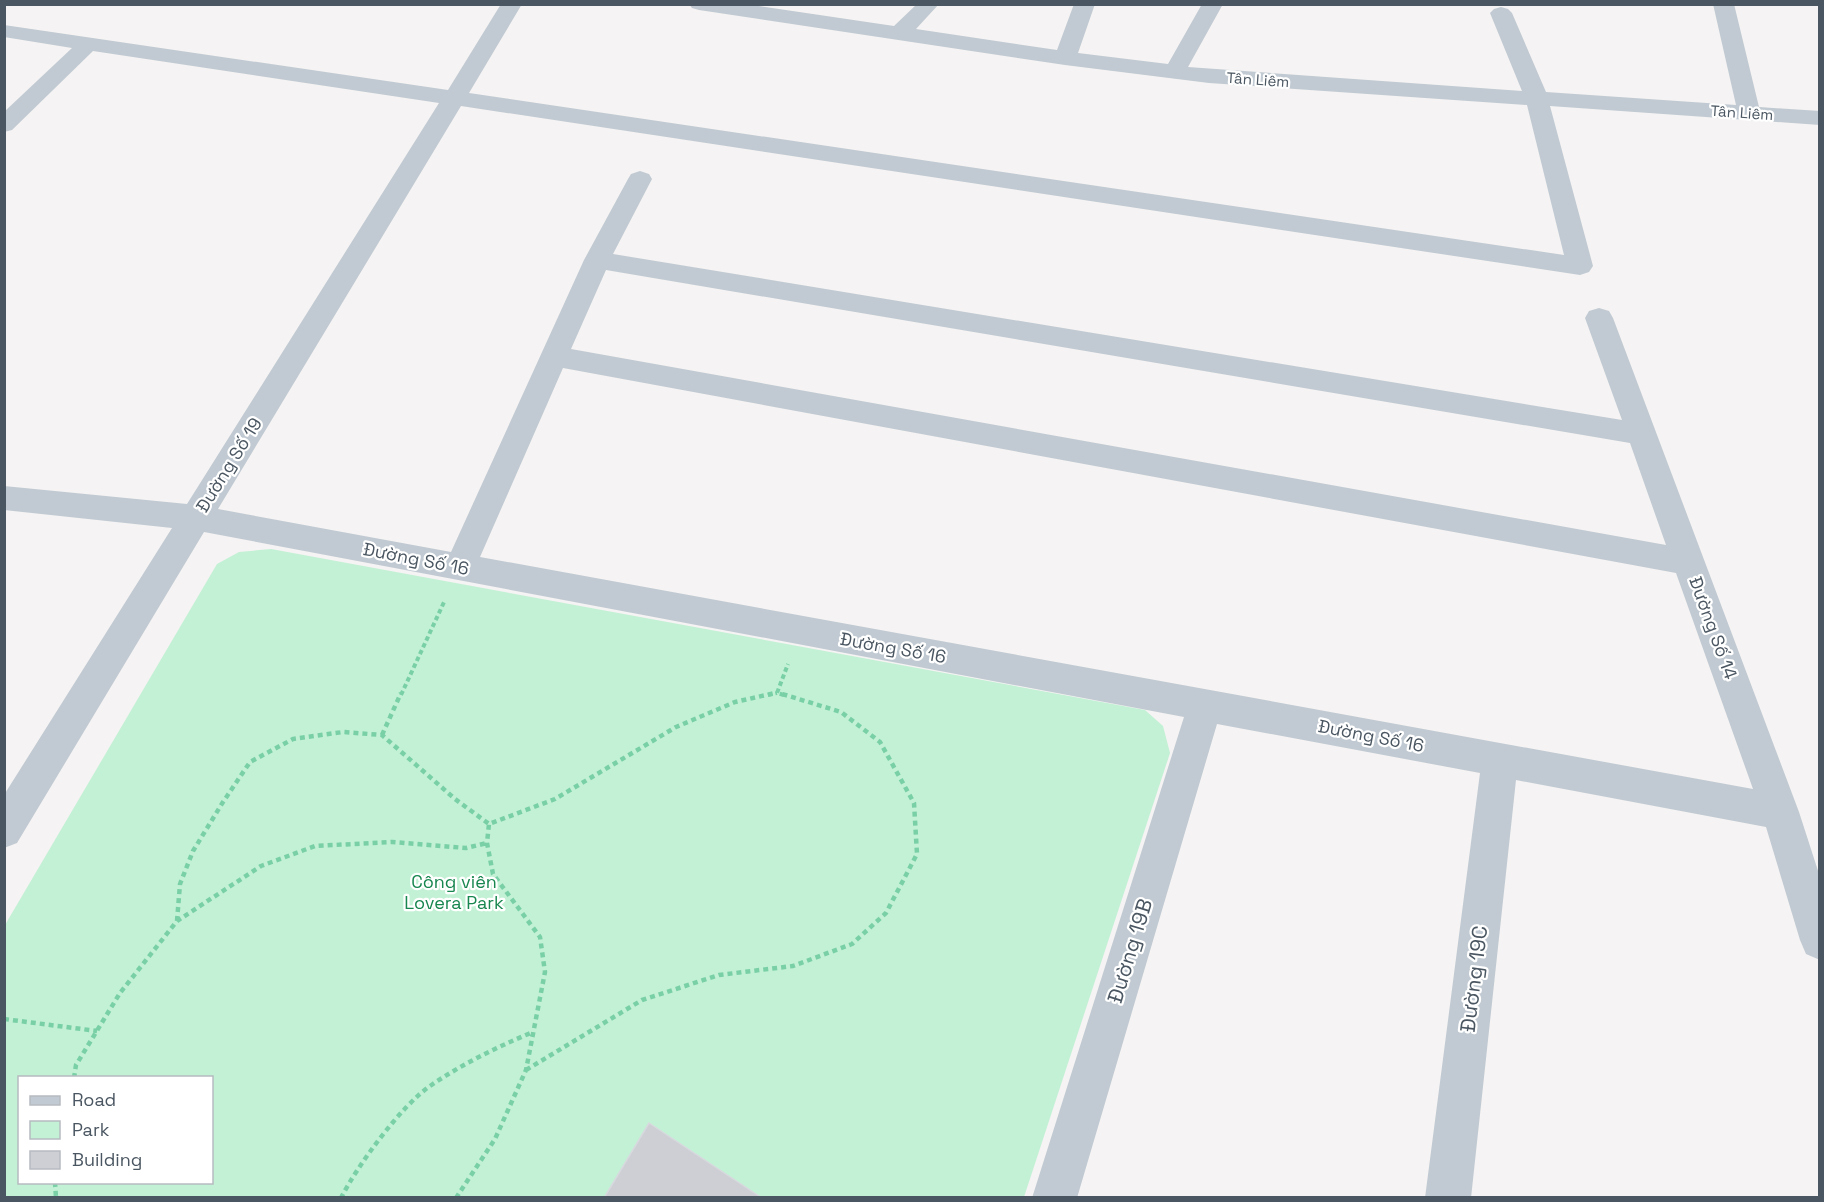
<svg xmlns="http://www.w3.org/2000/svg" width="1824" height="1202" font-family="'Space Grotesk',sans-serif">
	<style>
		.green { fill: #c3f1d5; fill-rule: evenodd }
		.building { fill: #cdcfd5; stroke: #d7d9de; stroke-width: 1.5 }
		.lines { fill: none; stroke-linecap: round; stroke-linejoin: round }
		.path-far1 { stroke: #7ad0a6; stroke-width: 4; stroke-dasharray: 4.5 3; stroke-linecap: butt }
		.path { stroke: #7ad0a6; stroke-width: 4.5; stroke-dasharray: 5 4; stroke-linecap: butt }
		.minor { fill: #c1cad2; fill-rule: evenodd }
		.labels { text-anchor: middle; stroke-width: 4.5; stroke-linejoin: round; paint-order: stroke }
		.far-street-label { font-size: 15px; fill: #4a5661; stroke: #fff }
		.street-label { font-size: 18px; fill: #4a5661; stroke: #fff }
		.park-label { font-size: 18px; fill: #17864f; stroke: #fff }
		.near-street-label { font-size: 21px; fill: #4a5661; stroke: #fff }
	</style>
	<rect width="100%" height="100%" fill="#f5f3f3"/>
	<!-- green -->
	<path class="green" d="M 271,549 L 1145,710 L 1163,726 L 1170,753 L 1024,1197 L 5,1198 L 5,925 L 217,564 L 239,552 ZM 20,1078 L 212,1078 L 212,1182 L 20,1182 Z"/>
	<!-- building -->
	<path class="building" d="M 649,1123 L 762,1198 L 604,1198 Z"/>
	<g class="lines">
		<!-- path-far1 -->
		<path class="path-far1" d="M 401,695 L 445,600
			M 768,695 L 777,693
			M 784,695 L 777,693 L 788,664"/>
		<!-- path -->
		<path class="path" d="M 382,735 L 401,693
			M 177,921 L 180,884 L 193,851 L 223,802 L 250,762 L 293,739 L 343,732 L 382,735 L 455,799 L 489,824 L 555,799 L 676,727 L 735,702 L 775,693
			M 4,1019 L 97,1031
			M 526,1070 L 642,1000 L 719,975 L 793,966 L 852,944 L 886,913 L 917,854 L 914,803 L 880,742 L 841,712 L 779,693
			M 74,1078 L 76,1065 L 120,993 L 177,921 L 261,866 L 315,846 L 392,842 L 466,848 L 487,843
			M 55,1182 L 56,1198
			M 341,1198 C 357,1166 401,1106 430,1086 C 462,1064 497,1047 533,1032
			M 456,1198 L 495,1139 L 526,1070 L 545,972 L 540,937 L 493,874 L 487,843 L 489,824"/>
		<!-- minor -->
		<path class="minor" d="M 501,4 L 522,4 L 469,93 L 1564,255 L 1527,105 L 1209,83 L 1065,65 L 699,10 L 692,8 L 689,4 L 745,4 L 894,26 L 917,4 L 939,4 L 916,29 L 1057,50 L 1074,4 L 1095,4 L 1078,53 L 1168,64 L 1202,4 L 1223,4 L 1188,67 L 1522,91 L 1490,13 L 1494,9 L 1501,7 L 1508,9 L 1512,13 L 1546,92 L 1736,105 L 1713,4 L 1734,4 L 1759,107 L 1820,111 L 1820,125 L 1550,106 L 1593,266 L 1589,272 L 1580,275 L 461,106 L 218,509 L 451,552 L 584,260 L 628,179 L 631,174 L 640,171 L 649,174 L 652,179 L 613,254 L 1622,420 L 1585,318 L 1589,311 L 1599,308 L 1609,311 L 1613,318 L 1799,812 L 1820,877 L 1820,960 L 1806,954 L 1800,940 L 1766,827 L 1516,780 L 1471,1198 L 1425,1198 L 1480,773 L 1217,724 L 1077,1198 L 1032,1198 L 1184,717 L 204,532 L 17,843 L 4,848 L 4,795 L 172,528 L 4,510 L 4,486 L 187,504 L 439,103 L 93,51 L 12,130 L 4,132 L 4,112 L 72,48 L 4,37 L 4,25 L 448,90 ZM 606,270 L 1630,443 L 1666,545 L 571,349 ZM 563,368 L 1676,573 L 1753,789 L 480,557 Z"/>
	</g>
	<g class="labels">
		<!-- far-street labels -->
		<g class="far-street-label">
			<text transform="translate(1258 80) rotate(4)" y="5">Tân Liêm</text>
			<text transform="translate(1742 113) rotate(4)" y="5">Tân Liêm</text>
		</g>
		<!-- street labels -->
		<g class="street-label">
			<text transform="translate(229 465) rotate(-58)" y="6">Đường Số 19</text>
			<text transform="translate(416 559) rotate(11)" y="6">Đường Số 16</text>
			<text transform="translate(1713 628) rotate(70)" y="6">Đường Số 14</text>
			<text transform="translate(893 648) rotate(10)" y="6">Đường Số 16</text>
			<text transform="translate(1371 736) rotate(11)" y="6">Đường Số 16</text>
		</g>
		<!-- park labels -->
		<g class="park-label">
			<text x="454" y="888">Công viên<tspan x="454" dy="21">Lovera Park</tspan></text>
		</g>
		<!-- near-street labels -->
		<g class="near-street-label">
			<text transform="translate(1130 951) rotate(-73)" y="7">Đường 19B</text>
			<text transform="translate(1474 979) rotate(-83)" y="7">Đường 19C</text>
		</g>
	</g>
	<!-- border -->
	<rect width="1824" height="1202" fill="none" stroke="#4a5661" stroke-width="12"/>
	<!-- legend -->
	<rect x="18" y="1076" width="195" height="108" fill="#ffffff" stroke="#b7bbc0" stroke-width="1.5"/>
	<rect x="30" y="1096" width="30" height="9" fill="#c1cad2" stroke="#b7bbc0" stroke-width="1.5"/>
	<text x="72" y="1106" font-size="18" fill="#4a5661">Road</text>
	<rect x="30" y="1121" width="30" height="18" fill="#c3f1d5" stroke="#b7bbc0" stroke-width="1.5"/>
	<text x="72" y="1136" font-size="18" fill="#4a5661">Park</text>
	<rect x="30" y="1151" width="30" height="18" fill="#cdcfd5" stroke="#b7bbc0" stroke-width="1.5"/>
	<text x="72" y="1166" font-size="18" fill="#4a5661">Building</text>
</svg>
